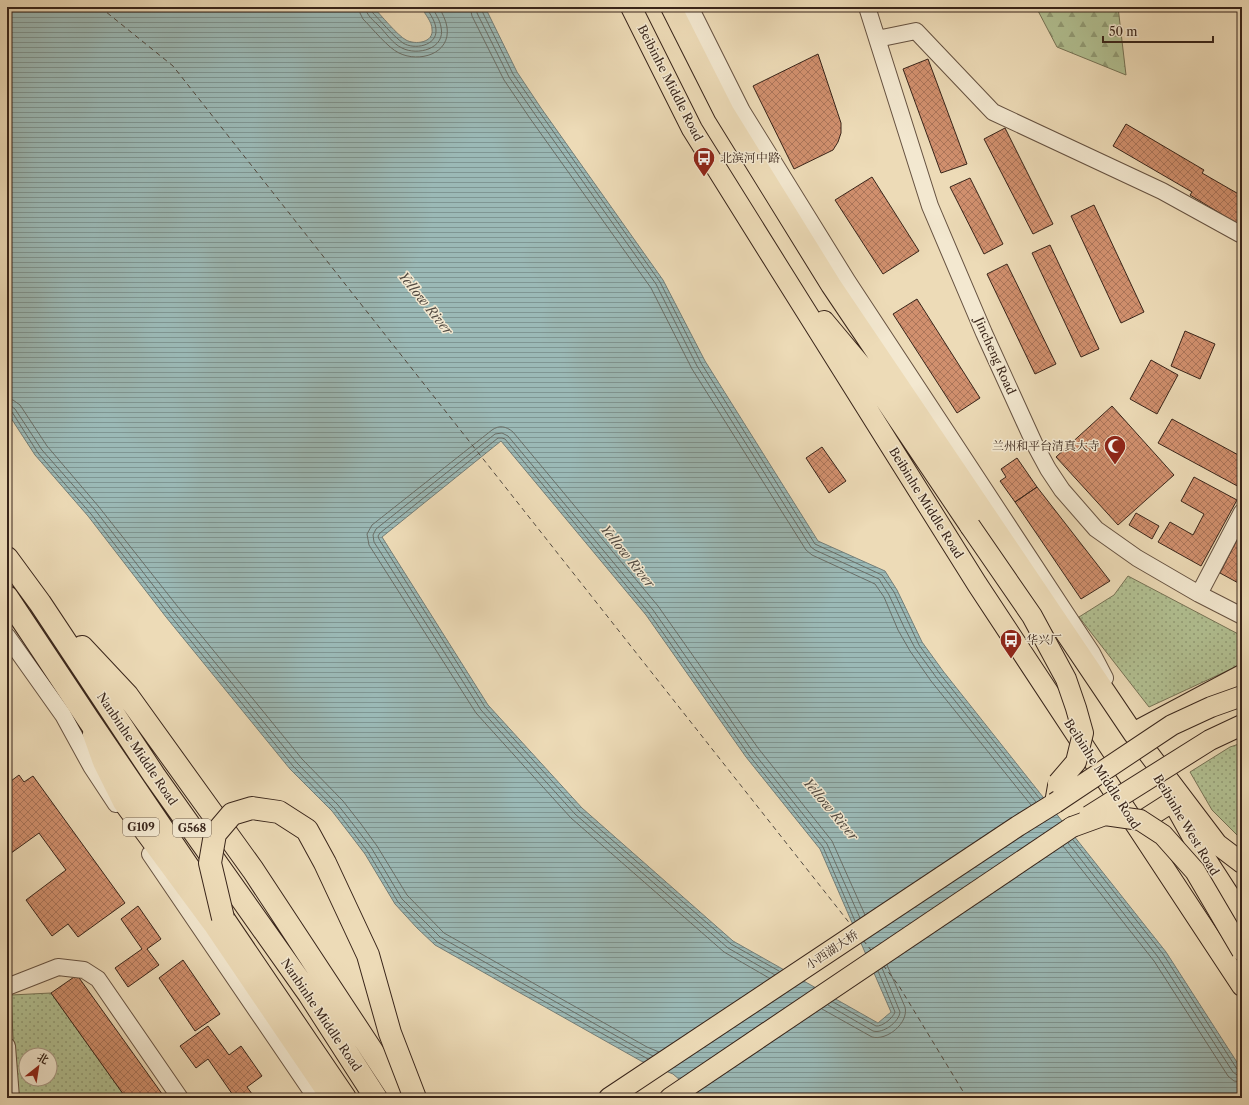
<svg xmlns="http://www.w3.org/2000/svg" width="1249" height="1105" font-family="'Libre Caslon Text','Noto Serif SC',serif">
	<style>
		.grass { fill: url(#grass-dots); stroke: #767356; fill-rule: evenodd }
		.forest { fill: url(#forest-firs); stroke: #767356 }
		.water { fill: url(#water-rules); stroke: #747e78; fill-rule: evenodd }
		.lines { fill: none; stroke-linecap: round; stroke-linejoin: round }
		.shore { stroke: #6a6f68; stroke-width: 1 }
		.ferry { stroke: #524a41; stroke-width: 1; stroke-dasharray: 5 4; stroke-linecap: butt }
		.building { fill: url(#building-cross-hatch); stroke: #39251a }
		.minor-casing { stroke: #665241; stroke-width: 18 }
		.major-casing { stroke: #39251a; stroke-width: 22 }
		.highway-casing { stroke: #39251a; stroke-width: 24 }
		.minor { stroke: #f3e8d0; stroke-width: 16 }
		.major { stroke: #eddbb7; stroke-width: 20 }
		.highway { stroke: #eddbb7; stroke-width: 22 }
		.major-bridge-casing { stroke: #39251a; stroke-width: 22; stroke-linecap: butt }
		.highway-bridge-casing { stroke: #39251a; stroke-width: 24; stroke-linecap: butt }
		.major-bridge { stroke: #eddbb7; stroke-width: 20 }
		.highway-bridge { stroke: #eddbb7; stroke-width: 22 }
		.labels { text-anchor: middle; stroke-width: 3; stroke-linejoin: round; paint-order: stroke }
		.shield { fill: #f3e8d0; stroke: #716051; stroke-width: 1 }
		.shield-label { font-size: 11px; font-weight: bold; fill: #39251a }
		.street-label { font-size: 12px; fill: #39251a; stroke: #f3e8d0 }
		.poi-label { font-size: 12px; fill: #39251a; stroke: #f3e8d0; text-anchor: start }
		.water-label { font-size: 13px; font-style: italic; fill: #524a41; stroke: #f3e8d0 }
	</style>
	<defs>
		<pattern id="grass-dots" width="8" height="8" patternUnits="userSpaceOnUse"><rect width="8" height="8" fill="#b2c193"/><path d="M2 2h.1M6 6h.1" fill="none" stroke="#929d77" stroke-width="1.8" stroke-linecap="round"/></pattern>
		<pattern id="forest-firs" width="22" height="20" patternUnits="userSpaceOnUse"><rect width="22" height="20" fill="#b2c193"/><path d="M5 1l3.5 6h-7zM16 11l3.5 6h-7z" fill="#929d77"/></pattern>
		<pattern id="water-rules" width="6" height="5" patternUnits="userSpaceOnUse"><rect width="6" height="5" fill="#9bb9b6"/><path d="M0 2.5h6" fill="none" stroke="#7f9693"/></pattern>
		<pattern id="building-cross-hatch" width="8" height="8" patternUnits="userSpaceOnUse"><rect width="8" height="8" fill="#d1906e"/><path d="M0 0l8 8M0 8l8-8" fill="none" stroke="#ab755a"/></pattern>
	</defs>
	<rect width="100%" height="100%" fill="#eddbb7"/>
	<filter id="stains"><feTurbulence type="fractalNoise" baseFrequency=".005" numOctaves="4"/><feColorMatrix values="0 0 0 0 .2 0 0 0 0 .09 0 0 0 0 .02 0 0 0 .5 -.17"/></filter>
	<radialGradient id="worn" r=".72"><stop offset=".6" stop-color="#630" stop-opacity="0"/><stop offset="1" stop-color="#630" stop-opacity=".3"/></radialGradient>
	<!-- grass -->
	<path class="grass" d="M 1128,576 L 1242,636 L 1242,664 L 1149,707 L 1079,617 L 1114,595 Z
		M 1242,743 L 1242,840 L 1212,810 L 1190,772 L 1230,747 Z
		M 51,993 L 126,1098 L 84,1098 L 79,1095 L 74,1098 L 16,1098 L 11,995 ZM 26,1055 L 50,1055 L 50,1079 L 26,1079 Z"/>
	<!-- forest -->
	<path class="forest" d="M 1036,7 L 1118,7 L 1126,75 L 1057,47 Z"/>
	<!-- water -->
	<path class="water" d="M 7,7 L 373,7 C 381,15 397,35 406,40 C 415,45 434,43 432,29 C 432,22 425,14 421,7 L 485,7 L 517,72 L 541,108 L 663,280 L 705,361 L 818,541 L 885,571 L 897,590 L 922,642 L 943,671 L 1166,952 L 1242,1070 L 1242,1098 L 699,1098 L 696,1094 L 673,1074 L 641,1061 L 435,945 L 417,928 L 395,904 L 365,854 L 349,833 L 332,811 L 290,769 L 166,617 L 88,516 L 35,455 L 7,412 ZM 501,441 L 646,615 L 746,757 L 820,849 L 891,1012 L 878,1023 L 733,941 L 582,808 L 488,705 L 382,537 Z"/>
	<g class="lines">
		<!-- shore -->
		<path class="shore" d="M 359,7 L 360,13 L 363,19 C 372,28 388,48 399,53 C 419,63 451,54 447,27 C 446,20 442,13 439,7
			M 365,7 C 366,15 374,21 379,26 C 386,33 393,44 402,48 C 417,56 446,49 441,27 C 440,20 435,13 432,7
			M 370,7 L 371,11 C 380,20 393,36 403,43 C 414,50 437,46 436,30 C 436,22 430,14 426,7
			M 470,7 L 472,16 L 504,80 L 529,117 L 651,288 L 692,369 L 806,550 L 812,555 L 875,584 L 884,597 L 898,630 L 910,651 L 931,681 L 1031,805
			M 476,7 L 477,13 L 509,77 L 534,113 L 656,284 L 697,366 L 811,547 L 815,550 L 879,579 L 889,595 L 904,627 L 915,648 L 936,677 L 1036,802
			M 481,7 L 482,11 L 513,74 L 538,110 L 660,282 L 701,363 L 815,544 L 882,575 L 894,592 L 919,645 L 940,674 L 1040,799
			M 7,399 L 13,400 L 20,405 L 47,446 L 99,507 L 178,607 L 302,759 L 343,801 L 361,824 L 377,846 L 407,895 L 444,933 L 647,1047 L 659,1052
			M 7,405 L 11,406 L 15,409 L 42,450 L 95,510 L 173,611 L 297,763 L 338,805 L 356,828 L 372,849 L 402,899 L 440,937 L 645,1052 L 653,1056
			M 7,410 L 12,412 L 38,453 L 91,514 L 169,614 L 293,766 L 335,809 L 352,831 L 368,852 L 398,902 L 437,942 L 648,1059
			M 1073,840 L 1163,954 L 1237,1069 L 1242,1071
			M 1068,843 L 1158,957 L 1233,1072 L 1237,1075 L 1242,1076
			M 1063,846 L 1154,961 L 1228,1076 L 1234,1081 L 1242,1082
			M 779,971 L 731,944 L 579,811 L 485,707 L 379,539 L 378,536 L 380,533 L 498,438 L 502,438 L 505,439 L 649,613 L 749,755 L 823,847 L 855,921
			M 775,975 L 728,948 L 575,814 L 481,710 L 374,542 L 373,535 L 376,529 L 495,434 L 502,433 L 508,436 L 653,610 L 753,752 L 827,844 L 860,918
			M 769,978 L 724,952 L 571,818 L 476,713 L 369,545 L 367,534 L 372,525 L 492,430 C 499,425 506,426 513,432 L 658,606 L 758,748 L 832,841 L 865,915
			M 833,1002 L 876,1026 C 882,1027 893,1018 895,1012 L 878,971
			M 828,1005 L 873,1031 C 883,1034 899,1022 900,1012 L 882,968
			M 822,1009 L 872,1037 C 887,1041 909,1023 905,1007 L 887,965"/>
		<!-- ferry -->
		<path class="ferry" d="M 100,7 L 173,66 L 851,925
			M 863,940 L 871,950
			M 883,965 L 899,986 L 967,1098"/>
	</g>
	<!-- building -->
	<path class="building" d="M 818,54 L 841,123 L 841,133 L 838,142 L 833,150 L 794,169 L 753,86 Z
		M 928,59 L 967,164 L 941,173 L 903,69 Z
		M 1126,124 L 1204,170 L 1202,173 L 1242,196 L 1241,226 L 1190,195 L 1192,192 L 1113,146 Z
		M 1005,128 L 1053,224 L 1033,234 L 984,139 Z
		M 872,177 L 919,251 L 883,274 L 835,200 Z
		M 970,178 L 1003,244 L 984,254 L 950,187 Z
		M 1094,205 L 1144,312 L 1121,323 L 1071,216 Z
		M 1050,245 L 1099,349 L 1081,357 L 1032,253 Z
		M 1007,264 L 1056,364 L 1035,374 L 987,274 Z
		M 917,299 L 980,398 L 957,413 L 893,314 Z
		M 1185,331 L 1215,344 L 1200,379 L 1171,366 Z
		M 1151,360 L 1178,375 L 1157,414 L 1130,399 Z
		M 1112,406 L 1174,475 L 1118,525 L 1056,457 Z
		M 1172,419 L 1242,457 L 1241,488 L 1158,443 Z
		M 822,447 L 846,481 L 829,493 L 806,458 Z
		M 1017,458 L 1037,487 L 1015,502 L 1000,481 L 1006,477 L 1001,469 Z
		M 1194,477 L 1237,500 L 1201,566 L 1158,542 L 1170,522 L 1193,535 L 1204,514 L 1181,501 Z
		M 1037,487 L 1110,581 L 1081,599 L 1015,502 Z
		M 1136,513 L 1159,526 L 1152,539 L 1129,525 Z
		M 1239,536 L 1242,538 L 1242,585 L 1220,573 Z
		M 19,775 L 24,782 L 33,776 L 125,903 L 78,937 L 68,924 L 52,936 L 26,900 L 66,870 L 39,833 L 7,856 L 7,784 Z
		M 138,906 L 161,939 L 147,949 L 159,965 L 128,987 L 115,968 L 142,949 L 121,919 Z
		M 183,960 L 220,1014 L 195,1031 L 159,978 Z
		M 77,975 L 165,1098 L 126,1098 L 51,993 Z
		M 208,1026 L 229,1055 L 241,1046 L 262,1076 L 247,1087 L 255,1098 L 235,1098 L 208,1059 L 196,1068 L 180,1046 Z"/>
	<g class="lines">
		<!-- minor casing -->
		<g class="minor-casing">
			<path id="minor" d="M 690,7 L 742,111 L 848,282 L 1092,653 L 1105,678
				M 867,7 L 930,206 L 984,333 L 1035,445 L 1048,469 L 1062,490 L 1096,529 L 1137,558 L 1199,594 L 1242,616
				M 877,39 L 916,31 L 993,112 L 1162,191 L 1240,234 L 1242,233
				M 1199,594 L 1242,512
				M 7,636 L 63,715 L 91,766 L 116,804
				M 150,854 L 316,1098
				M 7,987 L 58,967 L 84,970 L 98,979 L 180,1098
				M 7,1046 L 11,1098"/>
		</g>
		<!-- major casing -->
		<g class="major-casing">
			<path id="major" d="M 631,7 L 692,129 L 777,265 L 977,584 L 1242,986
				M 671,7 L 724,112 L 831,285 L 1133,733 L 1217,844 L 1242,863
				M 824,321 L 865,370 L 970,526
				M 1133,733 L 1242,675
				M 93,734 L 103,762 L 123,802 L 213,924 L 331,1098
				M 1173,802 L 1198,847 L 1242,915
				M 1136,825 L 1172,802
				M 609,1098 L 1018,826 L 1055,803 L 1058,786
				M 670,1098 L 1072,827"/>
		</g>
		<!-- highway casing -->
		<g class="highway-casing">
			<path id="highway" d="M 7,558 L 40,603 L 154,775 L 309,994 L 376,1098
				M 7,597 L 88,719 L 345,1098
				M 82,647 L 127,695 L 253,870 L 403,1098"/>
		</g>
		<!-- minor -->
		<use href="#minor" class="minor"/>
		<!-- major -->
		<use href="#major" class="major"/>
		<!-- highway -->
		<use href="#highway" class="highway"/>
		<!-- major-bridge casing -->
		<g class="major-bridge-casing">
			<path id="major-bridge" d="M 970,526 L 1032,616 L 1066,679 L 1076,708 L 1083,733 L 1076,762 L 1058,783
				M 1055,803 L 1172,725 L 1211,707 L 1242,696
				M 1089,816 L 1210,740 L 1242,725
				M 1072,827 L 1105,815 L 1140,820 L 1163,835 L 1195,871 L 1242,951"/>
		</g>
		<!-- highway-bridge casing -->
		<g class="highway-bridge-casing">
			<path id="highway-bridge" d="M 223,918 L 210,863 L 215,834 L 232,814 L 252,808 L 279,812 L 307,830 L 325,863 L 368,955 L 390,1033 L 415,1098"/>
		</g>
		<!-- major-bridge -->
		<use href="#major-bridge" class="major-bridge"/>
		<!-- highway-bridge -->
		<use href="#highway-bridge" class="highway-bridge"/>
	</g>
	<!-- icons -->
	<defs>
		<g id="bus-pin" transform="scale(1.15)"><path d="M0 17L-7.5 6A9.5 9.5 0 1 1 7.5 6Z" fill="#8f2418" stroke="#f3e8d0"/><path d="M-5-6H5V4H4V6H2V4H-2V6H-4V4H-5ZM-3.5-4V0h7V-4ZM-3.5 1.2v1.5H-2V1.2ZM2 1.2v1.5H3.5V1.2Z" fill="#fff"/></g>
		<g id="mosque-pin" transform="scale(1.15)"><path d="M0 17L-7.5 6A9.5 9.5 0 1 1 7.5 6Z" fill="#8f2418" stroke="#f3e8d0"/><path d="M3.5-4.9A6 6 0 1 0 3.5 4.9A5 5 0 1 1 3.5-4.9Z" fill="#fff"/></g>
	</defs>
	<g fill-rule="evenodd">
		<use href="#bus-pin" x="704" y="158"/>
		<use href="#mosque-pin" x="1115" y="446"/>
		<use href="#bus-pin" x="1011" y="640"/>
	</g>
	<g class="labels">
		<!-- shield labels -->
		<g class="shield">
			<rect x="123" y="818" width="36" height="18" rx="3"/>
			<rect x="173" y="819" width="38" height="18" rx="3"/>
		</g>
		<g class="shield-label">
			<text x="141" y="831">G109</text>
			<text x="192" y="832">G568</text>
		</g>
		<!-- street labels -->
		<g class="street-label">
			<text transform="translate(670 83) rotate(63)" y="4">Beibinhe Middle Road</text>
			<text transform="translate(995 356) rotate(66)" y="4">Jincheng Road</text>
			<text transform="translate(926 503) rotate(58)" y="4">Beibinhe Middle Road</text>
			<text transform="translate(137 749) rotate(56)" y="4">Nanbinhe Middle Road</text>
			<text transform="translate(1102 774) rotate(57)" y="4">Beibinhe Middle Road</text>
			<text transform="translate(1186 825) rotate(59)" y="4">Beibinhe West Road</text>
			<text transform="translate(832 950) rotate(-34)" y="4">小西湖大桥</text>
			<text transform="translate(321 1015) rotate(56)" y="4">Nanbinhe Middle Road</text>
		</g>
		<!-- poi labels -->
		<g class="poi-label">
			<text x="720" y="162">北滨河中路</text>
			<text x="1100" y="450" text-anchor="end">兰州和平台清真大寺</text>
			<text x="1026" y="644">华兴厂</text>
		</g>
		<!-- water labels -->
		<g class="water-label">
			<text transform="translate(426 303) rotate(51)" y="5">Yellow River</text>
			<text transform="translate(628 556) rotate(51)" y="5">Yellow River</text>
			<text transform="translate(831 809) rotate(50)" y="5">Yellow River</text>
		</g>
	</g>
	<!-- margin -->
	<rect width="1249" height="1105" fill="none" stroke="#eddbb7" stroke-width="24"/>
	<rect x="8" y="8" width="1233" height="1089" fill="none" stroke="#39251a" stroke-width="2"/>
	<rect x="12" y="12" width="1225" height="1081" fill="none" stroke="#39251a"/>
	<!-- north arrow -->
	<g transform="translate(38 1067) rotate(30)"><circle r="19" fill="#f3e8d0" stroke="#a99a87"/>
	<path d="M0-3L7 15L0 10L-7 15Z" fill="#8f2418"/>
	<text y="-6" font-size="11" font-weight="bold" text-anchor="middle" fill="#39251a">北</text>
	</g>
	<!-- scale -->
	<path d="M1103 36v6h110v-6" fill="none" stroke="#39251a" stroke-width="2"/>
	<text x="1109" y="36" font-size="12" fill="#39251a" stroke="#f3e8d0" stroke-width="3" paint-order="stroke">50 m</text>
	<rect width="100%" height="100%" filter="url(#stains)"/>
	<rect width="100%" height="100%" fill="url(#worn)"/>
</svg>
